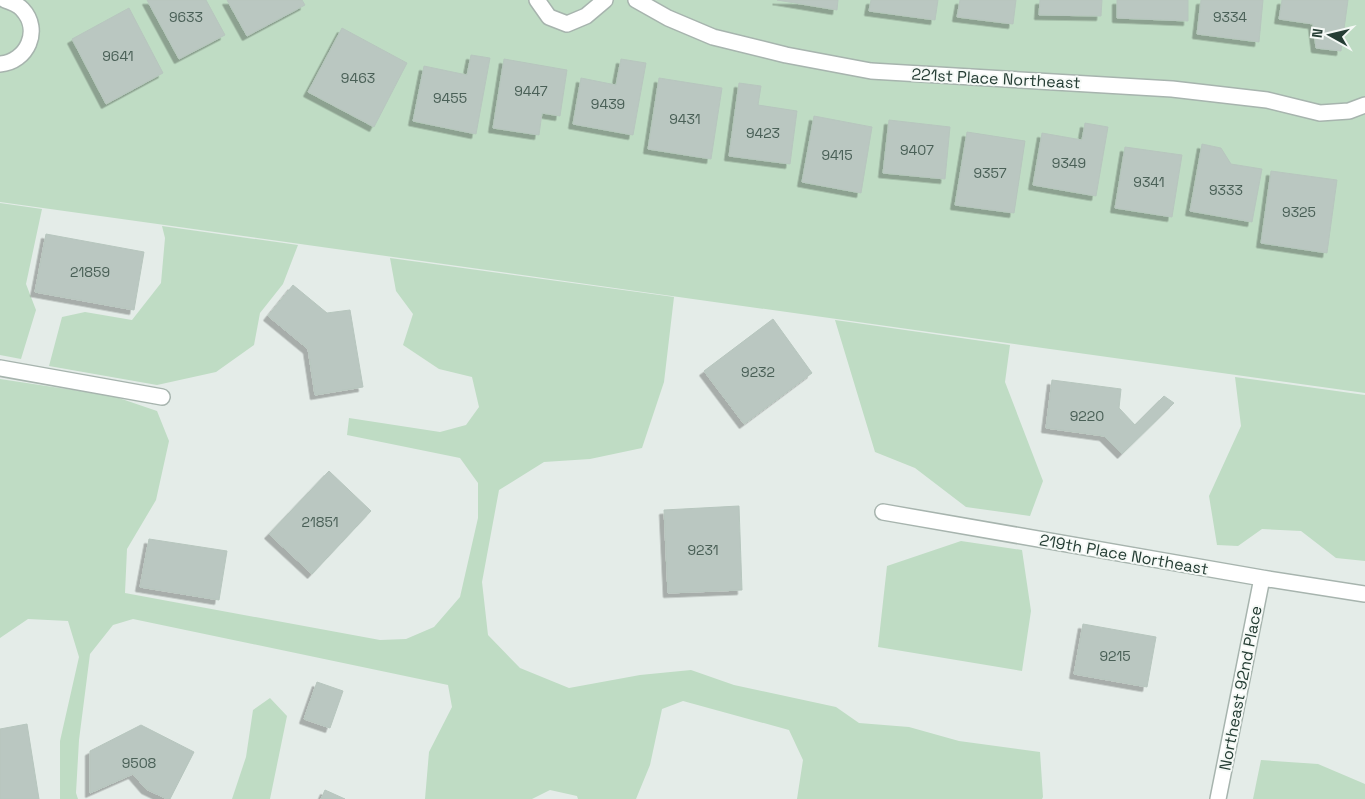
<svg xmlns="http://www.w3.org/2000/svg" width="1365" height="799" font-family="'Space Grotesk',sans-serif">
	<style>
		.green { fill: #bfdcc4 }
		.building { fill: #bac7c1; stroke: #b7c6be; filter: url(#shadow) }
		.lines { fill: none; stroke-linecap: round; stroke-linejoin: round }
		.minor-casing { stroke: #a7b4ae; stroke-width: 18 }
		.minor { stroke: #fff; stroke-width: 15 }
		.labels { text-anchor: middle; stroke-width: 4; stroke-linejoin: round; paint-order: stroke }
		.number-label { font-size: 14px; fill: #4a6057 }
		.street-label { font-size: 16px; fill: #253d34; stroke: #f5f9f6 }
	</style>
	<defs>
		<filter id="shadow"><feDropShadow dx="-4.5" dy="4.5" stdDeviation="0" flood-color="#0004"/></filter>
	</defs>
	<rect width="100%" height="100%" fill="#e4ece8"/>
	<!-- green -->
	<path class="green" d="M 0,0 L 1365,0 L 1365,393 L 0,202 Z
		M 0,203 L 42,209 L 26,284 L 36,310 L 21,359 L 0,355 Z
		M 162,226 L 298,245 L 283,284 L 260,313 L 254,345 L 216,372 L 157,385 L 49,366 L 62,317 L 85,312 L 132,320 L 161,283 L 165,238 Z
		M 390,258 L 674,297 L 664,382 L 642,448 L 590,459 L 544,462 L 499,490 L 482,582 L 488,635 L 520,668 L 569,688 L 640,675 L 691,670 L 734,685 L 836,707 L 859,723 L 909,727 L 959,741 L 1040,752 L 1043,797 L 1042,799 L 797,799 L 803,760 L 789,730 L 683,701 L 662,709 L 650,765 L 636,799 L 578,799 L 577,796 L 550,790 L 532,799 L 425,799 L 429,752 L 452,707 L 448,685 L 133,619 L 113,625 L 90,654 L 79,740 L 76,793 L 78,799 L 60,799 L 60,741 L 79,657 L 68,621 L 28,619 L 0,638 L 0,379 L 113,396 L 157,411 L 169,441 L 156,500 L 127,549 L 125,593 L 380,640 L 406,639 L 434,627 L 460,597 L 478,518 L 478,483 L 460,458 L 347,435 L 349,418 L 440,432 L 466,425 L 479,407 L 472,377 L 439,369 L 403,345 L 413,314 L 396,291 Z
		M 835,320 L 1010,345 L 1005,382 L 1043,481 L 1030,516 L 966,507 L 915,468 L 875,452 Z
		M 1235,377 L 1365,395 L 1365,561 L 1336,558 L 1301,531 L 1262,529 L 1238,546 L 1217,545 L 1209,496 L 1241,426 Z
		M 961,541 L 1022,550 L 1031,611 L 1022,671 L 878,647 L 887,566 Z
		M 270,698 L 287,716 L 270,799 L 232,799 L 246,757 L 253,710 Z
		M 1261,760 L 1318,764 L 1365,784 L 1365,799 L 1253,799 Z"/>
	<!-- building -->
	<path class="building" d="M 147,0 L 206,0 L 225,35 L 179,59 Z
		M 227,0 L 302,0 L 305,5 L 247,36 Z
		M 777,0 L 838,0 L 837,10 Z
		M 871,0 L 938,0 L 935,20 L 869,11 Z
		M 960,0 L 1016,0 L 1013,24 L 957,17 Z
		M 1040,0 L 1102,0 L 1101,16 L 1039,15 Z
		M 1117,0 L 1188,0 L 1188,21 L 1117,18 Z
		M 1201,0 L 1263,0 L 1259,42 L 1197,34 Z
		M 1282,0 L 1348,0 L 1341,51 L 1316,48 L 1313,24 L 1279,19 Z
		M 129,8 L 163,73 L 106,104 L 72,39 Z
		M 342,28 L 407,63 L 374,127 L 308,92 Z
		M 471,55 L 490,58 L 476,134 L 413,121 L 424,66 L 467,75 Z
		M 504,59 L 567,70 L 560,116 L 542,113 L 539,135 L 493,128 Z
		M 621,59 L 646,63 L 633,135 L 573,124 L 581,78 L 616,85 Z
		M 659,78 L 722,88 L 711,159 L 648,149 Z
		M 739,83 L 761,86 L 758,105 L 797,111 L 790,164 L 729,156 Z
		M 814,116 L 872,127 L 861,193 L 802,182 Z
		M 889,120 L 950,127 L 945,179 L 883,173 Z
		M 1085,123 L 1108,127 L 1096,196 L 1033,185 L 1042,133 L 1082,140 Z
		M 967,132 L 1025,141 L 1014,213 L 955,205 Z
		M 1202,144 L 1221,148 L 1231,164 L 1262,169 L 1252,222 L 1190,211 Z
		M 1125,147 L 1182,155 L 1172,217 L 1115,208 Z
		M 1271,171 L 1337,180 L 1327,253 L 1261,243 Z
		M 46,234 L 144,252 L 134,310 L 35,292 Z
		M 293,285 L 327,313 L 350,310 L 363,387 L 315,395 L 308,349 L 268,316 Z
		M 773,319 L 812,373 L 744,424 L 704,371 Z
		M 1052,380 L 1121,389 L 1119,408 L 1135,425 L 1164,396 L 1174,403 L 1122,454 L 1104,436 L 1046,428 Z
		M 329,471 L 371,511 L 312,574 L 269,534 Z
		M 739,506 L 742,590 L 668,593 L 664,510 Z
		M 149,539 L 227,551 L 219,600 L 140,587 Z
		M 1083,624 L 1156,637 L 1147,687 L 1074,674 Z
		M 317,682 L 343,691 L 330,728 L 304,719 Z
		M 27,724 L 39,799 L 0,799 L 0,729 Z
		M 141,725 L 194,752 L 170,799 L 167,799 L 146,789 L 133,774 L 90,793 L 90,751 Z
		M 325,790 L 345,799 L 321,799 Z"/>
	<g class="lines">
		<!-- minor casing -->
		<g class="minor-casing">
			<path id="minor" d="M 537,0 L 549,17 L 567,24 L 586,16 L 605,0
				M 636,0 L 668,18 L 713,37 L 786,55 L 871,71 L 1172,89 L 1267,100 L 1320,113 L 1349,111 L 1365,105
				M 0,64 C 27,62 42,30 22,9 C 17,4 11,2 5,0
				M 0,368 L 162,397
				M 883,512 L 1262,578 L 1365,594
				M 1218,799 L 1262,578"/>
		</g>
		<!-- minor -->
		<use href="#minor" class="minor"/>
	</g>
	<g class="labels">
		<!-- number labels -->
		<g class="number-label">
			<text x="186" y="22">9633</text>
			<text x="1230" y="22">9334</text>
			<text x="118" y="61">9641</text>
			<text x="358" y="83">9463</text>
			<text x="531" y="96">9447</text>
			<text x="450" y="103">9455</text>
			<text x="608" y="109">9439</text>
			<text x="685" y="124">9431</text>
			<text x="763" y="138">9423</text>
			<text x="917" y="155">9407</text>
			<text x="837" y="160">9415</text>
			<text x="1069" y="168">9349</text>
			<text x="990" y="178">9357</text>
			<text x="1149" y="187">9341</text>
			<text x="1226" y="195">9333</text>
			<text x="1299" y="217">9325</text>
			<text x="90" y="277">21859</text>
			<text x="758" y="377">9232</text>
			<text x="1087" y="421">9220</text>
			<text x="320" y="527">21851</text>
			<text x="703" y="555">9231</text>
			<text x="1115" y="661">9215</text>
			<text x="139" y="768">9508</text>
		</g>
		<!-- street labels -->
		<g class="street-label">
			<text transform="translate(996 78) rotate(3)" y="6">221st Place Northeast</text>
			<text transform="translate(1124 554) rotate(10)" y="6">219th Place Northeast</text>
			<text transform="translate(1240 688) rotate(-79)" y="6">Northeast 92nd Place</text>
		</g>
	</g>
	<!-- north arrow -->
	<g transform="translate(1330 35) rotate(278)" stroke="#f5f9f6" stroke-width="4" paint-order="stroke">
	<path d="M0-4L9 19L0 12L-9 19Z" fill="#253d34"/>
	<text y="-8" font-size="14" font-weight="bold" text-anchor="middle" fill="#253d34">N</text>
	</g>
</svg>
